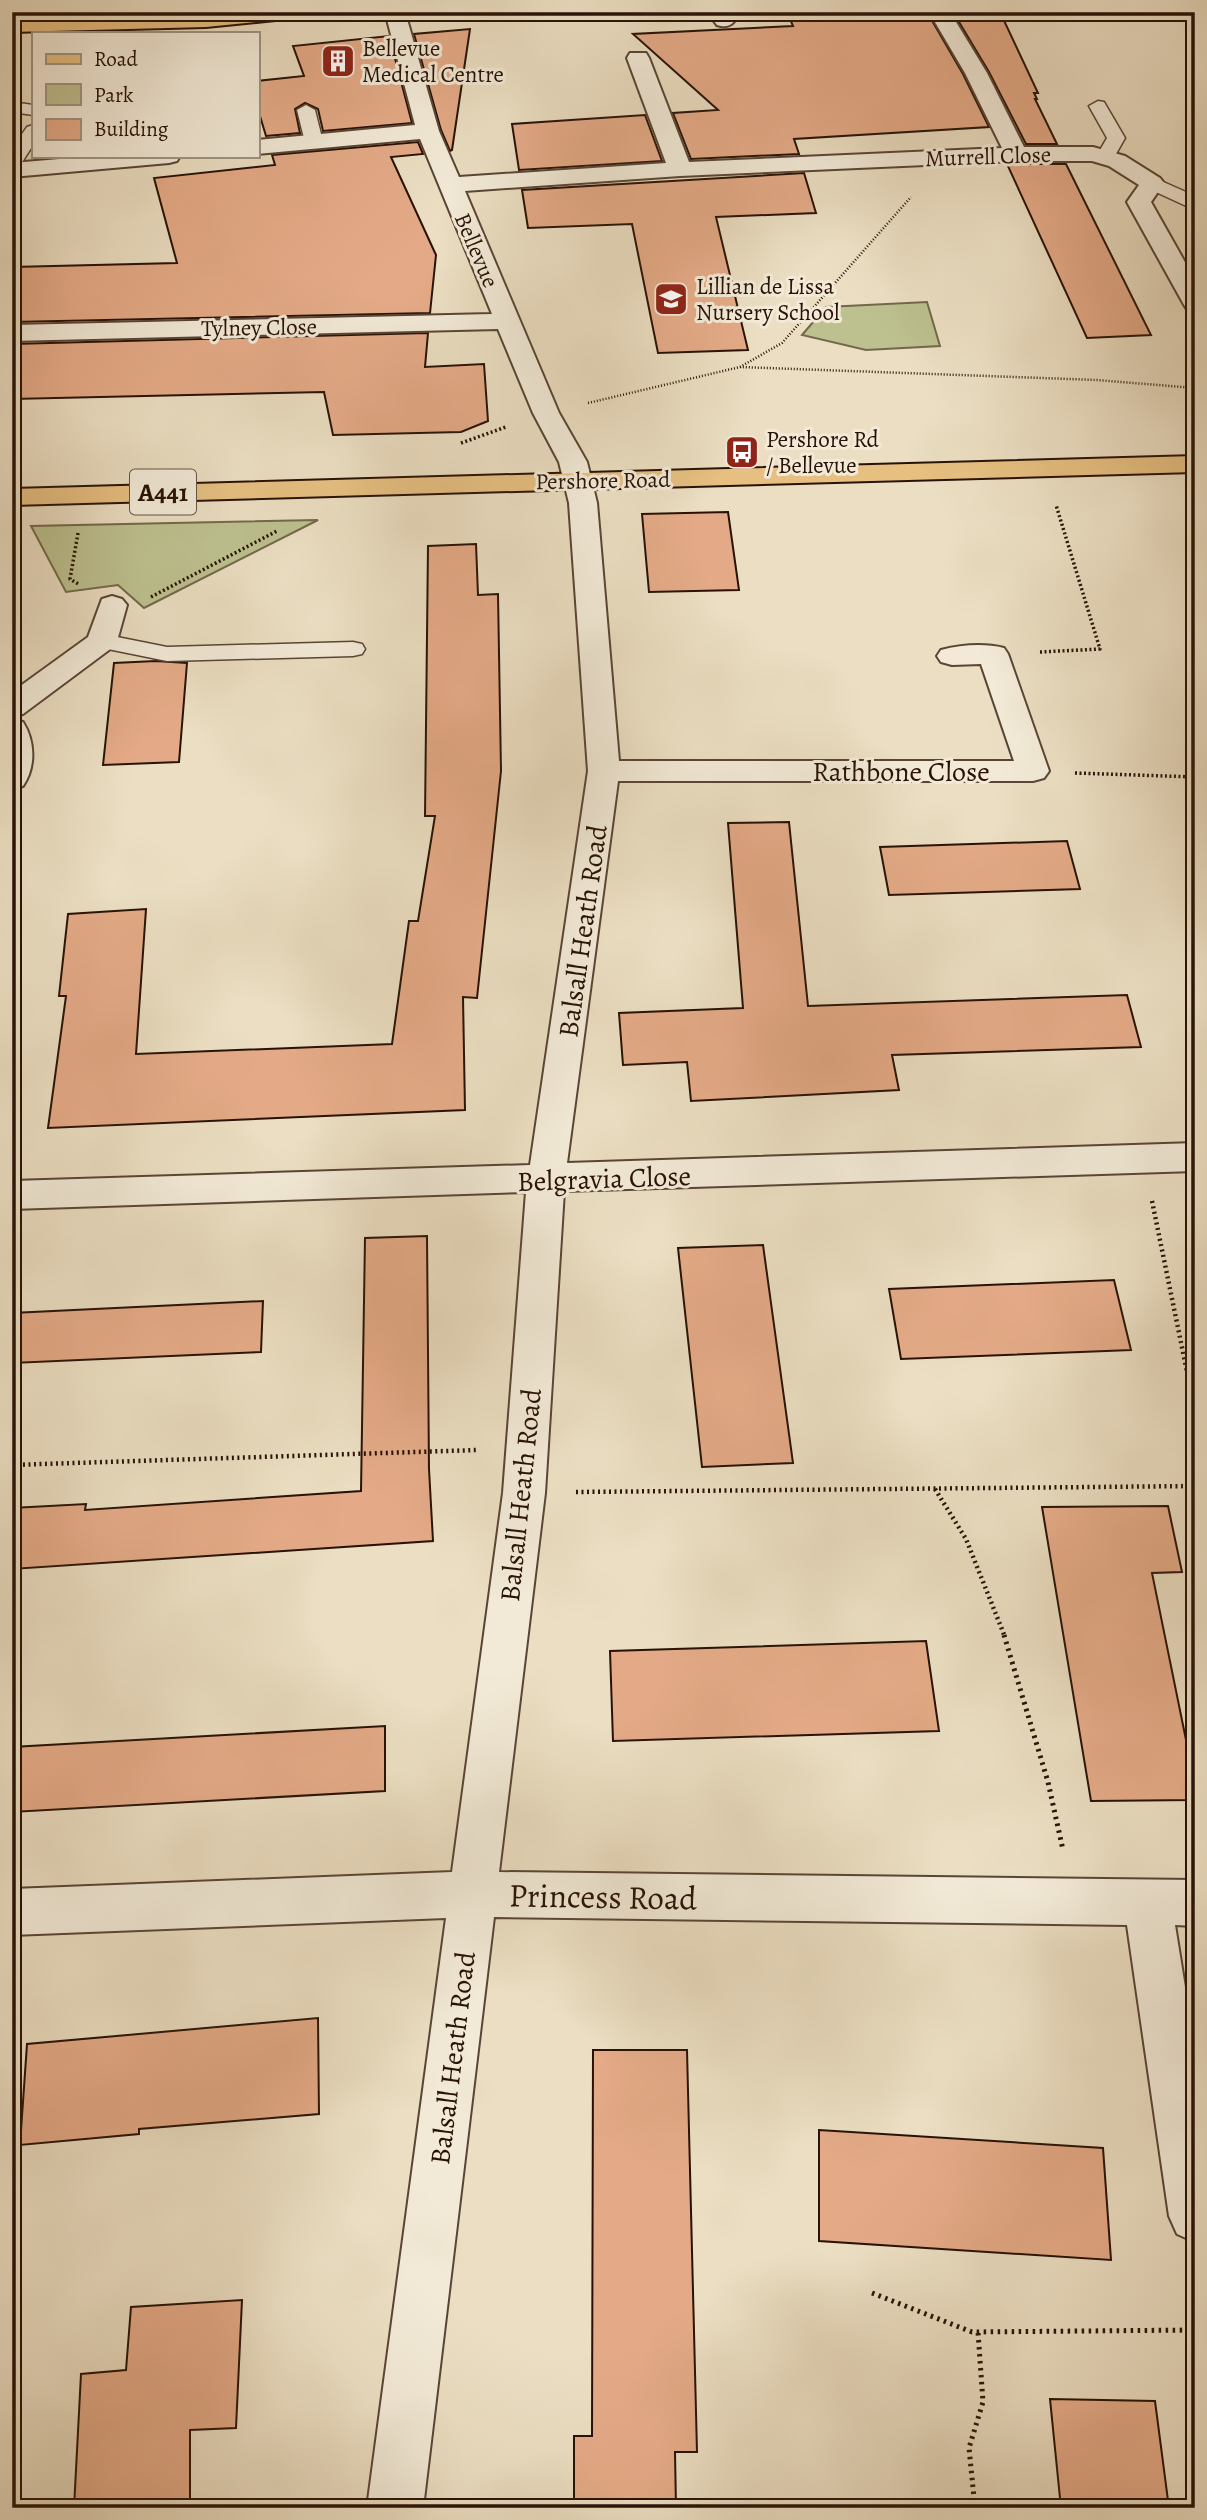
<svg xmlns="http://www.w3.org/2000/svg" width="1207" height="2520" font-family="Alegreya,serif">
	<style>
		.green { fill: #bdc08f; stroke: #72694a; stroke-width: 2 }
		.building { fill: #e4aa87; stroke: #281206; stroke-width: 2 }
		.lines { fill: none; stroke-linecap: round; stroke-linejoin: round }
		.lane-casing { stroke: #594535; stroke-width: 3 }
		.street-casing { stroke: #594535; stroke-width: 4 }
		.primary-casing { stroke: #281206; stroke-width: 4 }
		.highway-casing { stroke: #281206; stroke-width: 4 }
		.path-far3 { stroke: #281206; stroke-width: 2.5; stroke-dasharray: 1 2; stroke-linecap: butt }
		.path-far2 { stroke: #281206; stroke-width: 3.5; stroke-dasharray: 2 2.5; stroke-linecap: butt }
		.path-far1 { stroke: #281206; stroke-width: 4.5; stroke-dasharray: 2 3.5; stroke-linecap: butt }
		.path { stroke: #281206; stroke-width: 5; stroke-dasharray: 2.5 4.5; stroke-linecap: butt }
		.lane { fill: #f2ead7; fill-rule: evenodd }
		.street { fill: #f2ead7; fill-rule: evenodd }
		.primary { fill: #e6bf81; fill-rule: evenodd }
		.highway { fill: #e6bf81; fill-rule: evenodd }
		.labels { text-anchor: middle; stroke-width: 6; stroke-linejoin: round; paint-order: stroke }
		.far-poi-label { font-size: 23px; fill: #281206; stroke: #f2ead7; text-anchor: start }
		.far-street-label { font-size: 23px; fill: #281206; stroke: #f2ead7 }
		.shield { fill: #f2ead7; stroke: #655345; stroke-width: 2 }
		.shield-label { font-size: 26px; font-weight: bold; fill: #281206 }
		.street-label { font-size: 28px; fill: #281206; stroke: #f2ead7 }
		.near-street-label { font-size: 33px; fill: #281206; stroke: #f2ead7 }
	</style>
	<rect width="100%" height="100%" fill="#ebdec2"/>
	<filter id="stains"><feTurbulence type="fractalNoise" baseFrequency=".00286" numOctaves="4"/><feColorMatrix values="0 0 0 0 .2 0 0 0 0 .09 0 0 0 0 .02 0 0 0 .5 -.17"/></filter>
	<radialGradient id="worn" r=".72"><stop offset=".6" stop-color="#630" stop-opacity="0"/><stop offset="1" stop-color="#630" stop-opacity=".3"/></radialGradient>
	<!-- green -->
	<path class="green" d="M 927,302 L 940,346 L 866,350 L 802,335 L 826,307 Z
		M 318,520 L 144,608 L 118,585 L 66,592 L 31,526 Z"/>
	<!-- building -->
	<path class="building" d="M 787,12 L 927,12 L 963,74 L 989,127 L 794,139 L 799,154 L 691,159 L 673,113 L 718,110 L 633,34 L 793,26 Z
		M 953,12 L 1000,12 L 1038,93 L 1034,93 L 1037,99 L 1035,99 L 1057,144 L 1026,144 L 989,72 Z
		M 470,29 L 452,150 L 450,151 L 441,130 L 414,34 Z
		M 389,36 L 412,123 L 323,131 L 318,109 L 305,103 L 295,109 L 300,133 L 266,136 L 257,106 L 257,81 L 304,76 L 293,46 Z
		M 645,115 L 662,161 L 519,170 L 512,124 Z
		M 418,142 L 423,154 L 391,157 L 436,255 L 430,313 L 12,322 L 12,267 L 177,263 L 154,178 L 275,165 L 272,155 Z
		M 1007,164 L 1066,164 L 1151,335 L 1087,338 Z
		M 804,173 L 816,213 L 716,217 L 748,350 L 658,353 L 632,224 L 528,228 L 522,190 Z
		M 428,333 L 425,367 L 484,364 L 488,421 L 461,432 L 333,435 L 324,392 L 12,399 L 12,344 Z
		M 728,512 L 739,590 L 649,592 L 642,514 Z
		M 476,544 L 478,595 L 498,594 L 501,771 L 477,998 L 463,997 L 465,1110 L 48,1128 L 66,996 L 59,996 L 68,914 L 146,909 L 136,1054 L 392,1044 L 409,921 L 418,921 L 435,816 L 425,816 L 428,546 Z
		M 156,661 L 187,663 L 179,762 L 103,765 L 114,663 Z
		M 789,822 L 808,1006 L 1127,995 L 1141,1047 L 892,1055 L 899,1090 L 691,1101 L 687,1062 L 623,1065 L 619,1013 L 743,1008 L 728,823 Z
		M 1067,841 L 1080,889 L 889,895 L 880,847 Z
		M 427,1236 L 429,1469 L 433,1541 L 12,1569 L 12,1508 L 86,1504 L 85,1510 L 361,1491 L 365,1238 Z
		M 763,1245 L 793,1463 L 702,1467 L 678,1248 Z
		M 1114,1280 L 1131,1350 L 901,1359 L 889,1289 Z
		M 263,1301 L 261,1352 L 12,1363 L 12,1313 Z
		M 1168,1506 L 1182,1572 L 1152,1573 L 1195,1784 L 1195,1800 L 1091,1801 L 1042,1507 Z
		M 926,1641 L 939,1731 L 613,1741 L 610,1651 Z
		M 385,1726 L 385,1791 L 12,1812 L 12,1747 Z
		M 318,2018 L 319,2114 L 139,2129 L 139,2134 L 20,2145 L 27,2044 Z
		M 593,2050 L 687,2050 L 697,2452 L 675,2452 L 676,2508 L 574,2508 L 574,2436 L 592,2436 Z
		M 819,2130 L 1103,2148 L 1111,2260 L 819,2241 Z
		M 242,2300 L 236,2428 L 190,2430 L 190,2508 L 74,2508 L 81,2374 L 126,2370 L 131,2307 Z
		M 1050,2399 L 1155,2401 L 1169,2508 L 1061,2508 Z"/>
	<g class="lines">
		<!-- lane casing -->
		<g class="lane-casing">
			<path id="lane" d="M 1098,101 L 1104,102 L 1125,138 L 1112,161 L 1105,163 L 1096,157 L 1107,138 L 1089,106 Z
				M 12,102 L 33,105 L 33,115 L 12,112 Z
				M 306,105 L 315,110 L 323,142 L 321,146 L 314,148 L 305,142 L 297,110 Z
				M 33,125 L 33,145 L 19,167 L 12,169 L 12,148 L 27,127 Z
				M 1152,177 L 1195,196 L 1195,210 L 1145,187 L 1143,183 Z
				M 102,634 L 167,647 L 353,642 L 362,644 L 365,649 L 362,654 L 353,656 L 167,661 L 93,646 L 90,641 L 93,636 Z"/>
		</g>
		<!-- street casing -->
		<g class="street-casing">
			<path id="street" d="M 385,12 L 405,12 L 439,131 L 459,177 L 666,163 L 627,58 L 630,53 L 646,53 L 649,58 L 689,162 L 1002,148 L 965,73 L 929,12 L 950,12 L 987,73 L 1024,147 L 1093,147 L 1125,156 L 1160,178 L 1164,183 L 1151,202 L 1195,280 L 1195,310 L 1186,308 L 1183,303 L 1127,202 L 1139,185 L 1109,166 L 1092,161 L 1016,161 L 680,176 L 465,191 L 559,413 L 587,462 L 597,503 L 619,761 L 1014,761 L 981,664 L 952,665 L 941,662 L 937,656 L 941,650 C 961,645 984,643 1004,648 L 1008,654 L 1049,771 L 1044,778 L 1033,781 L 618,781 L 567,1163 L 1195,1143 L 1195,1171 L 564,1191 L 545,1493 L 499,1872 L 1195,1880 L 1195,1926 L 1175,1925 L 1195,2049 L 1195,2242 L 1177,2234 L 1169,2216 L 1127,1925 L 494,1917 L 423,2508 L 367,2508 L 446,1918 L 12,1935 L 12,1889 L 452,1872 L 503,1493 L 526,1192 L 12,1209 L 12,1181 L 530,1165 L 588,771 L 569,503 L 559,462 L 533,413 L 498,329 L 12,341 L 12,325 L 492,314 L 420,139 L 257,154 L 257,140 L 415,125 Z
				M 720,12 L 741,12 C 734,23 730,29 717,25 L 714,21 Z
				M 95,156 L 180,156 L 177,161 L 169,163 L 12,177 L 12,163 Z
				M 112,596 L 122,599 L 127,605 L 117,641 L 113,647 L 23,714 L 12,716 L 12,692 L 88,637 L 102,599 Z
				M 12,720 L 23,722 C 35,741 36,767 23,786 L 12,789 Z"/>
		</g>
		<!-- primary casing -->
		<g class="primary-casing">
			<path id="primary" d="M 1195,456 L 1195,472 L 12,505 L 12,489 Z"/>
		</g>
		<!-- highway casing -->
		<g class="highway-casing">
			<path id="highway" d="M 231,12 L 305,12 L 302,16 L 295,18 L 206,27 L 12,32 L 12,20 Z"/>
		</g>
		<!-- path-far3 -->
		<path class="path-far3" d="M 334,14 L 357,16
			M 332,19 L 358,19
			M 740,367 L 782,343 L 911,197
			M 588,403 L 740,367 L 1097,380 L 1195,388"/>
		<!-- path-far2 -->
		<path class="path-far2" d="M 461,443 L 506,427
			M 78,533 L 70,579 L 80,585
			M 151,597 L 277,531
			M 1040,652 L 1100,649 L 1056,505
			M 1075,773 L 1195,777"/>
		<!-- path-far1 -->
		<path class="path-far1" d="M 1152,1201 L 1195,1411
			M 12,1465 L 477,1450
			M 935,1489 L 966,1539 L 1005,1637
			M 576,1492 L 1195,1486"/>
		<!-- path -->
		<path class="path" d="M 1004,1635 L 1048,1782 L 1063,1850
			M 872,2293 L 972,2332 L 1195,2330
			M 975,2508 L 969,2448 L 983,2402 L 978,2332"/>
		<!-- lane -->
		<use href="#lane" class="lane"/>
		<!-- street -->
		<use href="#street" class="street"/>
		<!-- primary -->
		<use href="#primary" class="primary"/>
		<!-- highway -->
		<use href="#highway" class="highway"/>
	</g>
	<!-- icons -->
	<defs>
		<g id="building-square" transform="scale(1.75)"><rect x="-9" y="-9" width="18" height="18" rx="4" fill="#8f2418" stroke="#f2ead7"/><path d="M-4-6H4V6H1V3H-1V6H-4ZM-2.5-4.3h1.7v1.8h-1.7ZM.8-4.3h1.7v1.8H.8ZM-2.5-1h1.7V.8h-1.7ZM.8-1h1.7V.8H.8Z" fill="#fff"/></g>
		<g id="school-square" transform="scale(1.75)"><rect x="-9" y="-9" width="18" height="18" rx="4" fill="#8f2418" stroke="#f2ead7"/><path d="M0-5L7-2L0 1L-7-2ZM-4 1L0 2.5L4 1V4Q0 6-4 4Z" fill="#fff"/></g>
		<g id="bus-square" transform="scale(1.75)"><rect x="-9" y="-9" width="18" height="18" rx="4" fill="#8f2418" stroke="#f2ead7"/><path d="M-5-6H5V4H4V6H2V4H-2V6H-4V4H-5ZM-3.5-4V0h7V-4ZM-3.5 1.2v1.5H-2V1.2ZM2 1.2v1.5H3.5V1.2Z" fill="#fff"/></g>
	</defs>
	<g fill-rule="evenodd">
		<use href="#building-square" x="338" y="61"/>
		<use href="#school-square" x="671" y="299"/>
		<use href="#bus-square" x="742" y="452"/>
	</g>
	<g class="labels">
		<!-- far-poi labels -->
		<g class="far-poi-label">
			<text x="362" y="56">Bellevue<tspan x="362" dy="26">Medical Centre</tspan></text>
			<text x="696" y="294">Lillian de Lissa<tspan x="696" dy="26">Nursery School</tspan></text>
			<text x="766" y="447">Pershore Rd<tspan x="766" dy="26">/ Bellevue</tspan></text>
		</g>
		<!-- far-street labels -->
		<g class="far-street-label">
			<text transform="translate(988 156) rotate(-2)" y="8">Murrell Close</text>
			<text transform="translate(477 250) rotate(67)" y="8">Bellevue</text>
			<text transform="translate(259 327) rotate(-1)" y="8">Tylney Close</text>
			<text transform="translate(603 480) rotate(-1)" y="8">Pershore Road</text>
		</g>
		<!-- shield labels -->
		<rect class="shield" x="130" y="469.5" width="66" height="45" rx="5"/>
		<g class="shield-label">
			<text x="163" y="501">A441</text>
		</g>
		<!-- street labels -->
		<g class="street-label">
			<text x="901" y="781">Rathbone Close</text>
			<text transform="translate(582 931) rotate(-82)" y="10">Balsall Heath Road</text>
			<text transform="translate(604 1178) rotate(-2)" y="10">Belgravia Close</text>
			<text transform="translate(520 1495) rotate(-84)" y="10">Balsall Heath Road</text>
			<text transform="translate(452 2058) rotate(-83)" y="10">Balsall Heath Road</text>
		</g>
		<!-- near-street labels -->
		<g class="near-street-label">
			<text transform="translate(603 1896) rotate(1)" y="12">Princess Road</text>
		</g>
	</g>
	<!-- margin -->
	<rect width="1207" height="2520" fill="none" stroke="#ebdec2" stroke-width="42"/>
	<rect x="14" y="14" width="1179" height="2492" fill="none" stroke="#281206" stroke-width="3.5"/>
	<rect x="21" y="21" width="1165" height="2478" fill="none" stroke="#281206" stroke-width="2"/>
	<!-- legend -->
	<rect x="32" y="32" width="228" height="126" fill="#f2ead7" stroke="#a19483" stroke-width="2"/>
	<rect x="46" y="54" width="35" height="10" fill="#e6bf81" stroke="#a19483" stroke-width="2"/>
	<text x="94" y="66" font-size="21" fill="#281206">Road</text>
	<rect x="46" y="84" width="35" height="21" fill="#bdc08f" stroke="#a19483" stroke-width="2"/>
	<text x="94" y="102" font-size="21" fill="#281206">Park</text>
	<rect x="46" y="119" width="35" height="21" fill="#e4aa87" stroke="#a19483" stroke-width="2"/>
	<text x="94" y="136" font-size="21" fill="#281206">Building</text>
	<rect width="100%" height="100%" filter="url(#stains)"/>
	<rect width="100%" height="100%" fill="url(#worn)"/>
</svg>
